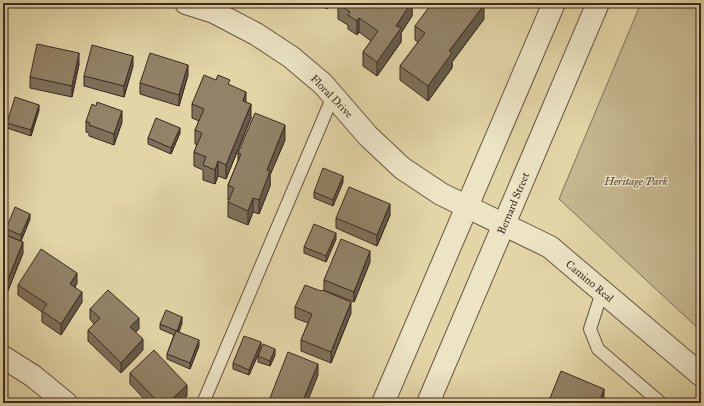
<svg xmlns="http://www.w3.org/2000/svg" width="704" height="406" font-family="'IM FELL Great Primer',serif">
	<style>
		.green { fill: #c6b890; stroke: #817059 }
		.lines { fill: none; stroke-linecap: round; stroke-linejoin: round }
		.service-casing { stroke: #665443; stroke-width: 14 }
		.minor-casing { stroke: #665443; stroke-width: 24 }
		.tertiary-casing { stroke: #665443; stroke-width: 24 }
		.service { stroke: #ece4c5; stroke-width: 12 }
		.minor { stroke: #ece4c5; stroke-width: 22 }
		.tertiary { stroke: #ece4c5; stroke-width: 22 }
		.wall { fill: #7e7059; stroke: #3c2922 }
		.shaded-wall { fill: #665b48; stroke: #3c2922 }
		.building { fill: #928267; stroke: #3c2922 }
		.labels { text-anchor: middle; stroke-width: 3; stroke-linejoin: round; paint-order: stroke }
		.street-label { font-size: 11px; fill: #3c2922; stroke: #ece4c5 }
		.park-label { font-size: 11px; font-style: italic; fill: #584638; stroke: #ece4c5 }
	</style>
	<rect width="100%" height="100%" fill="#e2d5a6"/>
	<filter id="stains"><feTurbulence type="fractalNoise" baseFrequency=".005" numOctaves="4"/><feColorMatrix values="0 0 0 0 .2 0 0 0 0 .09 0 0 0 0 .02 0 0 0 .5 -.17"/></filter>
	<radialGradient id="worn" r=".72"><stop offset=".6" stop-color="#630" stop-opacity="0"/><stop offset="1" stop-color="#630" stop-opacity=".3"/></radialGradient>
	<!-- green -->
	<path class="green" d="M 641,3 L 701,3 L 701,331 L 559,199 Z"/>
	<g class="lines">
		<!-- service casing -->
		<g class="service-casing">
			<path id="service" d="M 602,292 L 590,329 L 598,349 L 661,403
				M 203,403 L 333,96"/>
		</g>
		<!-- minor casing -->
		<g class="minor-casing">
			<path id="minor" d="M 186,3 L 214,12 L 256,34 L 291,57 L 323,84 L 368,136 L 402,168 L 441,194 L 550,247 L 701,375
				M 3,357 L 33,376 L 66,403"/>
		</g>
		<!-- tertiary casing -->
		<g class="tertiary-casing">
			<path id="tertiary" d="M 383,403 L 554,3
				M 428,403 L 598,3"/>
		</g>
		<!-- service -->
		<use href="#service" class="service"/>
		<!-- minor -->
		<use href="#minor" class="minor"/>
		<!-- tertiary -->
		<use href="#tertiary" class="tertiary"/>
	</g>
	<!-- wall -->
	<path class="wall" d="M 318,3 L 331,3 L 327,9 Z
		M 412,3 L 412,16 L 401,33 L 401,42 L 377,76 L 363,66 L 363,52 L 371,41 L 359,32 L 357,35 L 348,29 L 348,25 L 338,19 L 338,4 Z
		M 484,19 L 452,62 L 452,68 L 428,101 L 400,80 L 400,66 L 418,42 L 415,40 L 415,26 Z
		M 79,64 L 72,97 L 30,88 L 30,77 Z
		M 133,66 L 124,97 L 84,86 L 84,76 Z
		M 188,75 L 179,106 L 140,94 L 140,83 Z
		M 216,80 L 230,85 L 246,102 L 251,118 L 226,179 L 218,176 L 215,184 L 203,180 L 203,170 L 194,166 L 194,152 L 197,145 L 195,144 L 195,130 L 199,121 L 192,118 L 192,104 Z
		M 39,110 L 31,136 L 7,128 L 7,123 Z
		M 86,121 L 122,122 L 114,145 L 89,136 L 89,133 L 86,132 Z
		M 180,133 L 171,154 L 148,144 L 148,138 Z
		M 285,140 L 270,175 L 270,186 L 259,214 L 253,212 L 248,225 L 228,217 L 228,202 L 229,200 L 228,200 L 228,185 L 238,161 L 238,153 Z
		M 343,182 L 333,206 L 314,198 L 314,192 Z
		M 390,215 L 377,246 L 336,228 L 336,218 Z
		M 30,219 L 21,241 L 6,235 L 6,229 Z
		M 3,234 L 23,253 L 7,293 L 3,291 Z
		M 336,239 L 326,262 L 304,253 L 304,247 Z
		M 370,262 L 354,302 L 324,290 L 324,280 Z
		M 77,283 L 75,287 L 82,302 L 61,335 L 42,322 L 42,312 L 18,295 L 18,285 Z
		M 295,307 L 351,313 L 331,363 L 301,351 L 301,340 L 308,323 L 295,318 Z
		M 90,309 L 139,329 L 135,332 L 143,350 L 121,373 L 88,341 L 88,330 L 94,324 L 90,319 Z
		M 182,323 L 179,332 L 199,346 L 190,369 L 167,359 L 167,354 L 174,335 L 160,329 L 160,324 Z
		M 261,348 L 249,375 L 233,369 L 233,363 Z
		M 275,355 L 270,366 L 258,362 L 258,356 Z
		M 130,373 L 187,396 L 179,403 L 148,403 L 130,384 Z"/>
	<!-- shaded-wall -->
	<path class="shaded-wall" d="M 327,3 L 331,3 L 327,9 Z
		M 411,3 L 412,3 L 412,16 L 401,33 L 401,42 L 377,76 L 377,62 L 396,26 Z
		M 484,5 L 484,19 L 452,62 L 452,68 L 428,101 L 428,86 L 449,51 Z
		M 359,18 L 359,32 L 357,35 L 357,21 Z
		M 79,53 L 79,64 L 72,97 L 72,86 Z
		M 133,56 L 133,66 L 124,97 L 124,86 Z
		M 6,60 L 6,71 L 3,78 L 3,67 Z
		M 188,65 L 188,75 L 179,106 L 179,95 Z
		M 246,92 L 246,106 L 243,101 Z
		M 251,104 L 251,118 L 226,179 L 226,165 Z
		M 39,105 L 39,110 L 31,136 L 31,130 Z
		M 122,111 L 122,122 L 114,145 L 114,134 Z
		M 285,125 L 285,140 L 270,175 L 270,186 L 259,214 L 259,200 L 267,170 Z
		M 180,128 L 180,133 L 171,154 L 171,148 Z
		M 218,161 L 218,176 L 215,184 L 215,170 Z
		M 343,176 L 343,182 L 333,206 L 333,200 Z
		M 253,198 L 253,212 L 248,225 L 248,211 Z
		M 390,204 L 390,215 L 377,246 L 377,235 Z
		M 30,214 L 30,219 L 21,241 L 21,235 Z
		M 336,233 L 336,239 L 326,262 L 326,256 Z
		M 23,242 L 23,253 L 7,293 L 7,282 Z
		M 370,251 L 370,262 L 354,302 L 354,292 Z
		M 77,273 L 77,283 L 70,294 L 70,284 Z
		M 82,292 L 82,302 L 61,335 L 61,324 Z
		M 351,302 L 351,313 L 331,363 L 331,352 Z
		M 182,317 L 182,323 L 177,336 L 177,331 Z
		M 139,318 L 139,329 L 130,338 L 130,327 Z
		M 143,339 L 143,350 L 121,373 L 121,363 Z
		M 199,340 L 199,346 L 190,369 L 190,363 Z
		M 261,342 L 261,348 L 249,375 L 249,370 Z
		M 275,349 L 275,355 L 270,366 L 270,361 Z
		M 318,364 L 318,375 L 307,403 L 302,403 Z
		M 187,385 L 187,396 L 179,403 L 168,403 Z
		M 604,389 L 604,403 L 599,403 Z"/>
	<!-- building -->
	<path class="building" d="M 339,3 L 411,3 L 396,26 L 401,28 L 377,62 L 363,52 L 378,31 L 359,18 L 357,21 L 348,15 L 350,12 L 338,4 Z
		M 432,3 L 438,3 L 442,6 L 444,3 L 482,3 L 484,5 L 449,51 L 452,53 L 428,86 L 400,66 L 425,33 L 415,26 Z
		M 37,44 L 79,53 L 72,86 L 30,77 Z
		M 92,45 L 133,56 L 124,86 L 84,76 Z
		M 150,53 L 188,65 L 179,95 L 140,83 Z
		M 3,59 L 6,60 L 3,67 Z
		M 204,75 L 216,80 L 218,75 L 230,80 L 228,84 L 246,92 L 243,101 L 251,104 L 226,165 L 218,161 L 215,170 L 203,165 L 206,157 L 194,152 L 202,133 L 195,130 L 204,109 L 192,104 Z
		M 15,97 L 39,105 L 31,130 L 7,123 Z
		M 97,102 L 122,111 L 114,134 L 89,125 L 90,123 L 86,121 L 92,104 L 96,106 Z
		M 255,113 L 285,125 L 267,170 L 270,171 L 259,200 L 253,198 L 248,211 L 228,202 L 234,188 L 228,185 L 241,154 L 238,153 Z
		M 156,118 L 180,128 L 171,148 L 148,138 Z
		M 323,168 L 343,176 L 333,200 L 314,192 Z
		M 349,187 L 390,204 L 377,235 L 336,218 Z
		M 15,207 L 30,214 L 21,235 L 6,229 Z
		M 314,224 L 336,233 L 326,256 L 304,247 Z
		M 3,234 L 23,242 L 7,282 L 3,280 Z
		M 341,239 L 370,251 L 354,292 L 324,280 Z
		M 41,249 L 77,273 L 70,284 L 82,292 L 61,324 L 42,311 L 47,304 L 18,285 Z
		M 305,285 L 321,291 L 322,290 L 351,302 L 331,352 L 301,340 L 312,314 L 295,307 Z
		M 108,290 L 139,318 L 130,327 L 143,339 L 121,363 L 88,330 L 100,318 L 90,309 Z
		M 166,310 L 182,317 L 177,331 L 160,324 Z
		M 176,331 L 199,340 L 190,363 L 167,354 Z
		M 244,336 L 261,342 L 249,370 L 233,363 Z
		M 263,344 L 275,349 L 270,361 L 258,356 Z
		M 154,350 L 187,385 L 168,403 L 159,403 L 130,373 Z
		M 288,352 L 318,364 L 302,403 L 268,403 Z
		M 561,371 L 604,389 L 599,403 L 548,403 Z"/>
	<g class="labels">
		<!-- street labels -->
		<g class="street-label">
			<text transform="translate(332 96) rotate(46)" y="4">Floral Drive</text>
			<text transform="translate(513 203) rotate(-67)" y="4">Bernard Street</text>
			<text transform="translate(590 281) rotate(40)" y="4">Camino Real</text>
		</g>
		<!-- park labels -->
		<g class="park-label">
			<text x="636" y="185">Heritage Park</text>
		</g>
	</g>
	<!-- margin -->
	<rect width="704" height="406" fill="none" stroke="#e2d5a6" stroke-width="16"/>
	<rect x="4" y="4" width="696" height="398" fill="none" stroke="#3c2922" stroke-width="2"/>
	<rect x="8" y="8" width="688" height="390" fill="none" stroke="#3c2922"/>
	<rect width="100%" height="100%" filter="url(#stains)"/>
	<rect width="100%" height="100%" fill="url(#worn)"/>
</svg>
